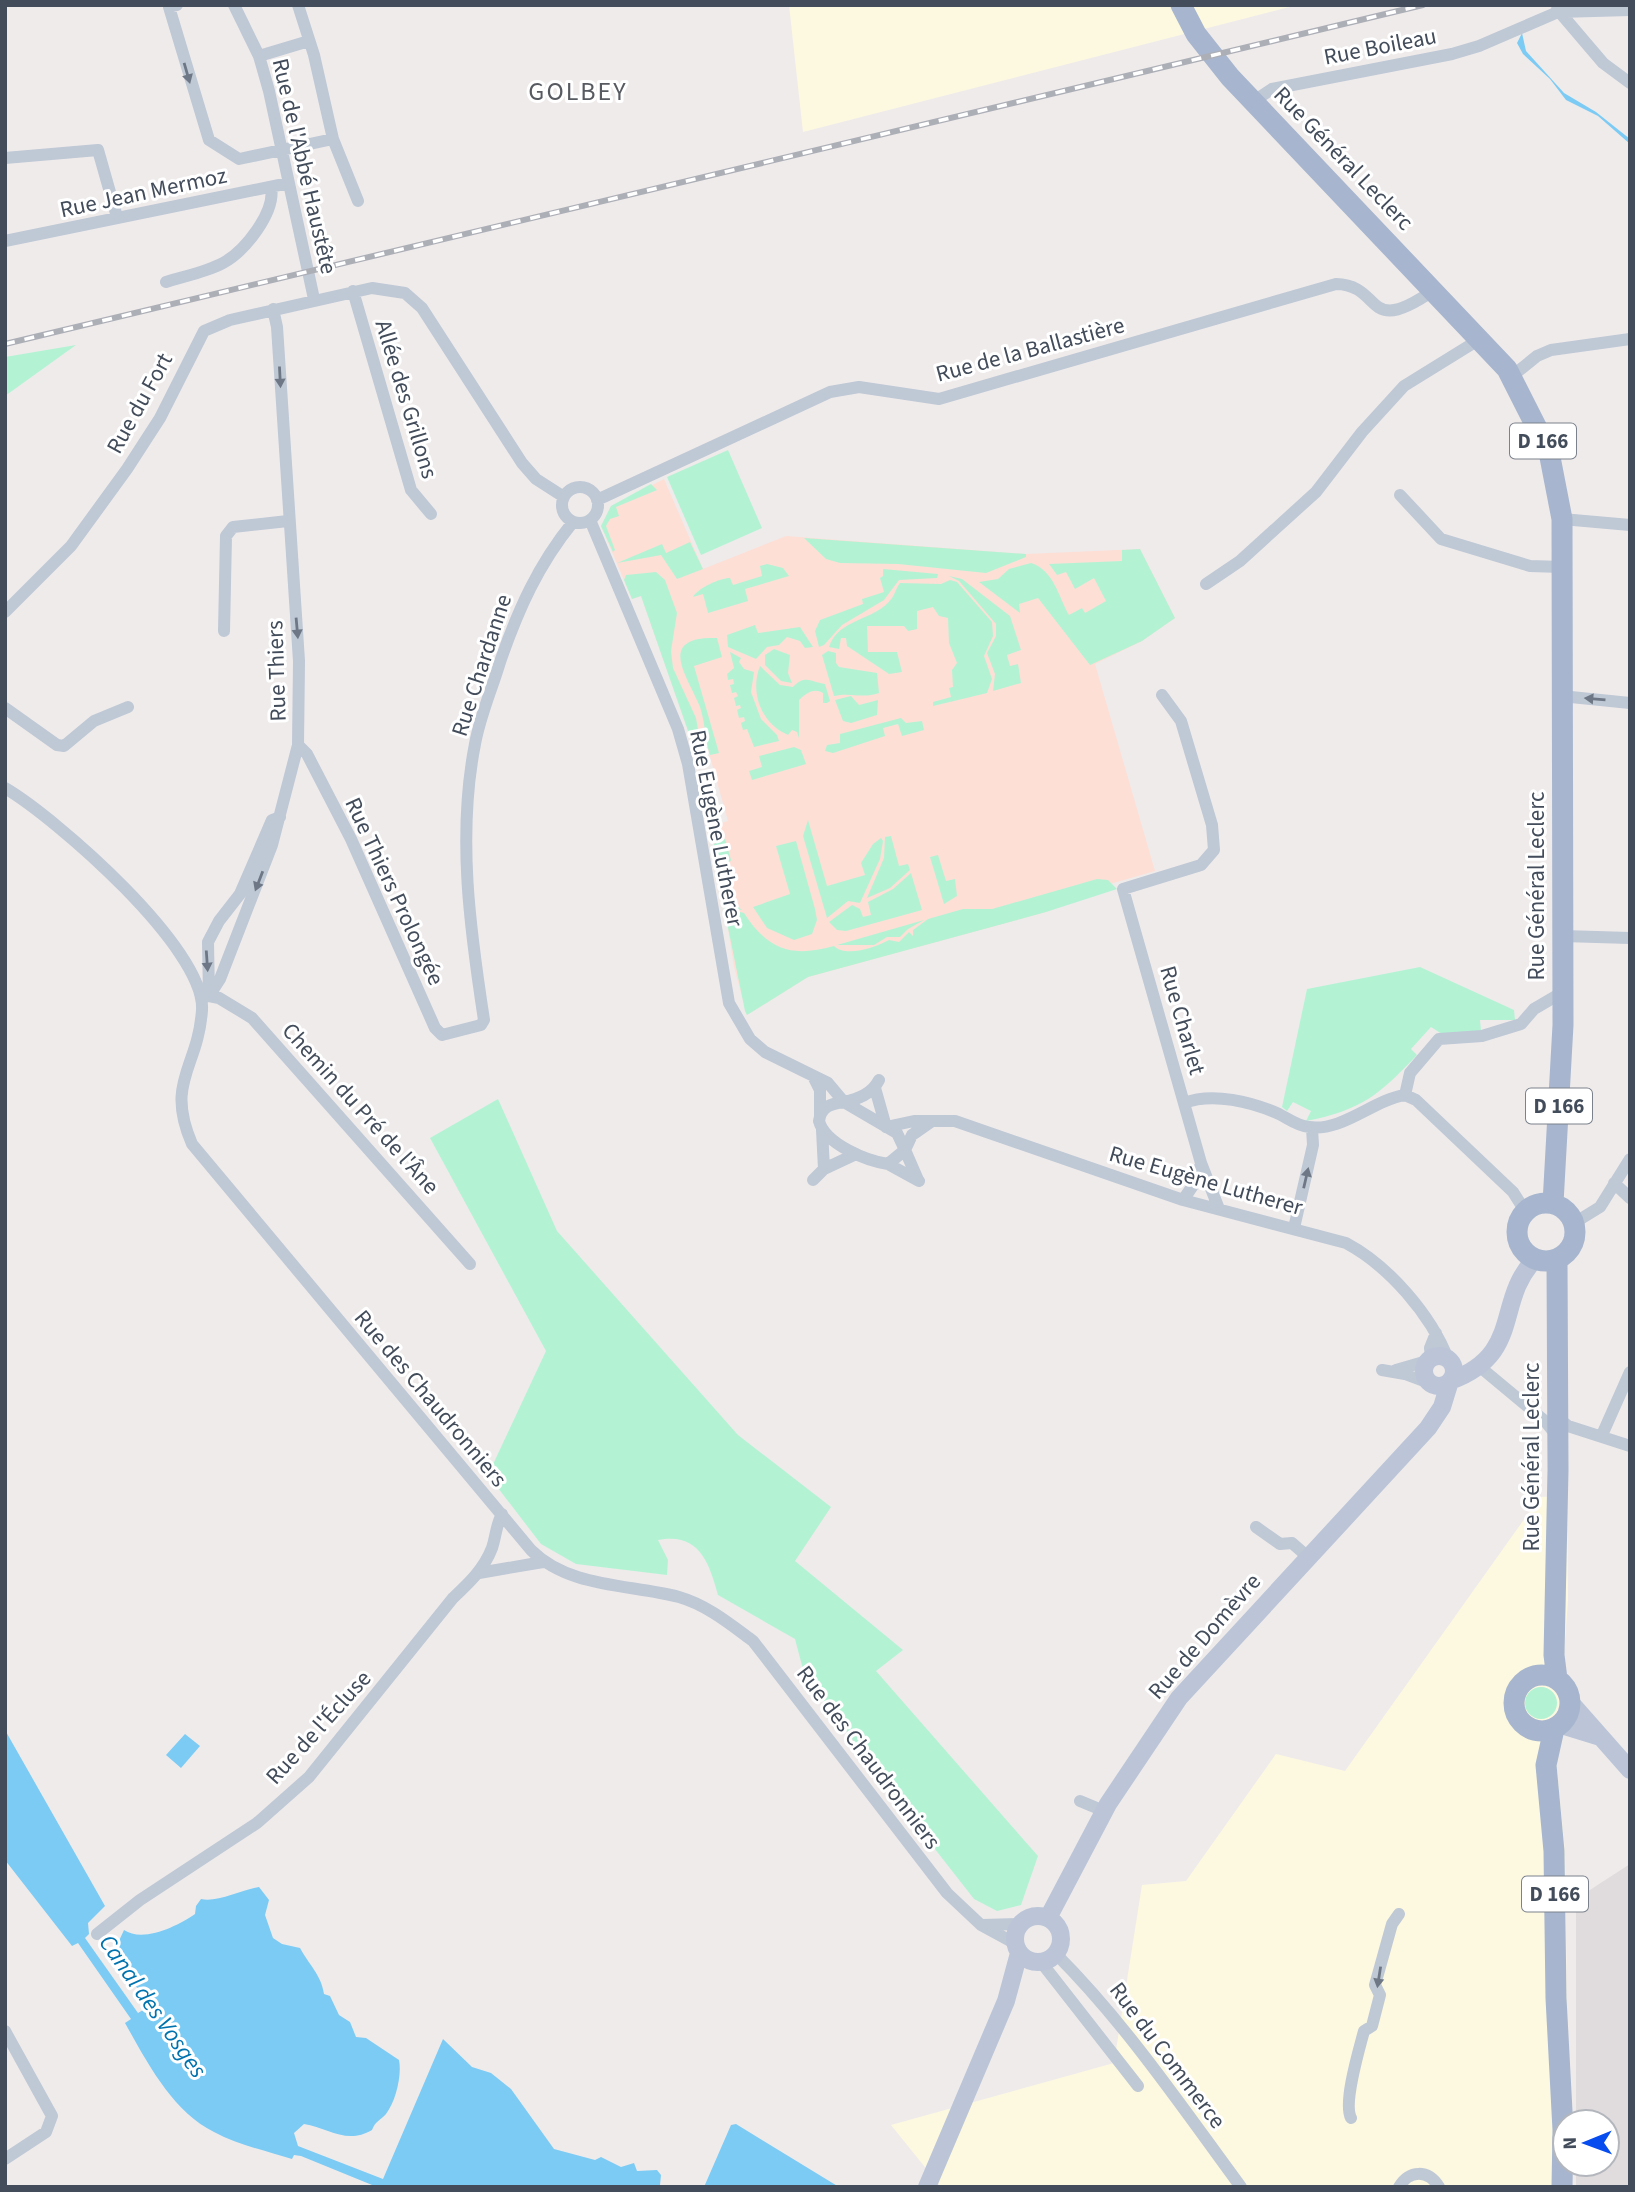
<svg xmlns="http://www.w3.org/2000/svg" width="1635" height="2192" font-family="'Source Sans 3',sans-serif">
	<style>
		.commercial { fill: #fdf9e0 }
		.education { fill: #e0dcdd }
		.medical { fill: #fddfd6 }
		.green { fill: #b3f3d4 }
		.water { fill: #7bcbf5 }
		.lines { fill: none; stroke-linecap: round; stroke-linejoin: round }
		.street { stroke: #bfc8d5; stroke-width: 12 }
		.secondary { stroke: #bbc5d7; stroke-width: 18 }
		.primary { stroke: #a7b6ce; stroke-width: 21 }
		.rail-casing { stroke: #adafb7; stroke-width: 6 }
		.rail { stroke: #fff; stroke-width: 3.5; stroke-dasharray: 10; stroke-linecap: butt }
		.oneway { fill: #6e7785 }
		.labels { text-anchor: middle; stroke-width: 6; stroke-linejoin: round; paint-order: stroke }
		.shield { fill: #fff; stroke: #7b828c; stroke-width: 2 }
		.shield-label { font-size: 21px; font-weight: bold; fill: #424c5a }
		.street-label { font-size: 23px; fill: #424c5a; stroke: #fff }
		.water-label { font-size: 24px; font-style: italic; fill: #0073af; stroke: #fff }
		.quarter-label { font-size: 26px; letter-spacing: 2px; fill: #575a61; stroke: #fff }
	</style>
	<rect width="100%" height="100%" fill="#efebeb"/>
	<!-- commercial -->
	<path class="commercial" d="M 789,5 L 1297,5 L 803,132 Z
		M 1567,1496 L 1568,1600 L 1556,1760 L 1565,1852 L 1569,2187 L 941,2187 L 891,2125 L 1114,2063 L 1142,1885 L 1186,1881 L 1276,1754 L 1345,1771 L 1540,1497 Z"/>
	<!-- education -->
	<path class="education" d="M 1630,1864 L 1630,2187 L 1576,2187 L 1576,2164 L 1607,2164 L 1607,2122 L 1576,2122 L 1576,1899 Z"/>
	<!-- medical -->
	<path class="medical" d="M 664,479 L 703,569 L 786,536 L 1026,554 L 1140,549 L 1175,618 L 1142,641 L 1095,664 L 1155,871 L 1110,884 L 1046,912 L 808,977 L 747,1015 L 734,967 L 713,833 L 714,825 L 728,821 L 707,746 L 694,748 L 641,596 L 632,599 L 601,526 L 611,506 Z"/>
	<!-- green -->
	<path class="green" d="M 76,345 L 5,396 L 5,357 Z
		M 728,450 L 762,528 L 701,555 L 667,477 Z
		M 651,484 L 657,490 L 616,507 L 619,516 L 610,519 L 606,526 L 615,550 L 613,552 L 601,526 L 611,506 Z
		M 804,538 L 1026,554 L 1026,557 L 986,573 L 898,564 L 840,563 L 826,559 Z
		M 690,542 L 703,569 L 677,579 L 661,555 L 617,563 L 662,544 L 666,553 Z
		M 1140,549 L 1175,618 L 1142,641 L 1090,665 L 1038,598 L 1019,604 L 1020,613 L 979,582 L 998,579 L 1009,569 L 1031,563 C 1054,570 1059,598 1069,615 L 1082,608 L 1085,613 L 1106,601 L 1094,578 L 1075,589 L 1066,572 L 1057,575 L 1049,564 L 1122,561 L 1122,550 Z
		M 767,564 L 783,568 L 789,576 L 745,589 L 748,601 L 708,613 L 703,594 L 693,597 C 698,588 720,578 730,578 L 733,585 L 762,576 L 760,566 Z
		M 883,569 L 938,574 L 937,578 L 899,580 L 884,600 L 842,625 L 824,645 L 819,647 L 815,631 L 820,620 L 863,604 L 862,599 L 884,592 L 880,578 L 883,576 Z
		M 656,572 L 665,580 L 677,613 L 671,651 L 673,668 L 696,718 L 701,747 L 694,748 L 641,596 L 632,599 L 624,580 L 626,575 Z
		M 949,576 L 962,579 L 1010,616 L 1021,650 L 1007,655 L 1010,666 L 1018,664 L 1021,683 L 993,691 L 995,674 L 987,653 L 996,636 L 996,624 L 959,581 Z
		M 950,580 L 957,582 L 992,622 L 993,636 L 984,656 L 992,679 L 987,693 L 933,706 L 933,702 L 951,697 L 949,688 L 953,687 L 952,670 L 957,663 L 949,643 L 948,618 L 939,616 L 933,607 L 917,611 L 917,629 L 908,631 L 904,626 L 867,626 L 868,652 L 897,652 L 902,672 L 889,674 L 847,646 L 846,638 L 841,638 L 839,649 L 829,647 C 838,618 876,621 892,598 C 895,594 896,588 900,583 L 941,584 Z
		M 755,625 L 758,633 L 800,627 L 813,647 L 805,648 L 800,641 L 787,637 L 779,645 L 767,647 L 756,659 L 728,647 L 727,635 Z
		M 717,638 L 722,657 L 694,666 L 719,753 L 710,755 C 705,739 705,722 700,707 C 689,678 654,636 717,638 Z
		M 774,649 L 790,655 L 788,673 L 792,683 L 781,681 L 765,665 L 765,655 Z
		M 828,651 L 836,653 L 836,663 L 839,667 L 877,673 L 879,693 C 862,699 851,692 834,696 L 822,655 Z
		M 730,652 L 741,658 L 739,662 L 744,669 L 754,672 L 751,692 L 761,719 L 777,735 L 779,741 L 754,747 L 747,729 L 743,730 L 741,723 L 745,721 L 744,717 L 739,718 L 737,710 L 741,708 L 740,705 L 736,706 L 734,698 L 738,696 L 736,692 L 732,693 L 730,685 L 734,684 L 733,679 L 728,680 L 727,674 L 734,668 Z
		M 760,666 L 780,685 L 793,687 C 805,674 811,682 825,684 L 830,701 L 827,703 L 823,703 L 823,693 C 814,687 805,694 799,700 L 799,738 L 797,732 L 792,730 L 788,735 C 760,723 750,691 760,666 Z
		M 851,696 L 859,705 L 878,700 L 877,715 L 851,723 L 843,721 L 835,700 Z
		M 901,718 L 906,723 L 922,721 L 924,730 L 902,736 L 898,724 L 883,728 L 885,736 L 833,753 L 825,751 L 827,745 L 840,743 L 840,734 Z
		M 794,747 L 801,750 L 806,764 L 752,780 L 749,771 L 762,767 L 759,756 Z
		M 808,820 L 827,886 L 865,875 L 861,863 L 873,844 L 881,838 L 883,841 L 880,859 L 860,903 L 848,901 L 827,918 L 803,836 Z
		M 891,836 L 899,866 L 908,864 L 910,870 L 890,888 L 867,898 L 884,858 L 885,837 Z
		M 725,839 L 731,860 C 718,880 724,896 742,910 L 723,906 L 714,844 Z
		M 796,841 L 815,909 L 817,920 L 812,934 L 794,940 L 767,928 L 753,907 L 790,894 L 776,846 Z
		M 938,855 L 946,881 L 955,879 L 957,896 L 944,904 L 930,857 Z
		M 911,873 L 922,910 L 846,931 L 837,930 L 829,922 L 852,905 L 860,909 L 863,917 L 871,915 L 868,902 L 893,889 Z
		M 1097,879 L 1108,880 L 1117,889 L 1046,912 L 808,977 L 747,1015 L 745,1011 L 724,908 L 744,913 C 768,950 791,958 834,946 C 846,958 876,947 889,940 L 899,942 L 909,932 L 913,936 L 913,930 L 928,919 L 963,909 L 992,909 Z
		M 924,920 L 908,929 L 900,937 L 887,937 L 874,945 L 837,945 Z
		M 1420,967 L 1514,1010 L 1515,1020 L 1480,1020 L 1481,1031 L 1445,1036 L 1431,1027 L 1411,1049 L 1417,1055 C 1379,1095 1362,1110 1306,1121 L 1311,1111 L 1293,1102 L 1287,1111 L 1282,1107 L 1307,989 Z
		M 498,1099 L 557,1231 L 738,1435 L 831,1507 L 795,1561 L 903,1650 L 876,1671 L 1038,1856 L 1021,1905 L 997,1911 L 974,1899 L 895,1798 L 804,1673 L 795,1639 L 718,1595 C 709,1562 699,1532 658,1540 L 668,1560 L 667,1575 L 576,1564 L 541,1544 L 488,1475 L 546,1351 L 430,1138 Z
		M1525 1703a16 16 0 1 1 32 0a16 16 0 1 1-32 0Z"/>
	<!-- water -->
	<path class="water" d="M 1522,33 L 1526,51 L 1564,93 L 1596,112 L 1630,139 L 1630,144 L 1598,116 L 1566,100 L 1550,79 L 1523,54 L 1517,43 Z
		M 5,1730 L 105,1906 L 88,1923 L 89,1934 L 85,1938 L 138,2013 L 148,2007 L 150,2000 C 136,1984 121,1978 112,1956 L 124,1930 C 143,1943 178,1926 195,1914 L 196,1906 L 201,1899 C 216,1903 242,1890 259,1887 L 269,1900 L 265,1915 L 273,1938 L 282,1944 L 300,1948 C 309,1965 321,1974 324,1994 L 330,1996 L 339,2015 L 350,2022 L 356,2037 L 366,2038 L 399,2060 C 402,2075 396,2101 386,2114 C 380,2121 376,2120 372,2130 C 347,2145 328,2128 304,2124 L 294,2133 L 298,2146 L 383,2179 L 443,2039 L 472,2067 L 491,2073 L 511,2089 L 554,2149 L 595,2160 L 601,2157 L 621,2167 L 634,2163 L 637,2171 L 657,2170 L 661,2175 L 660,2185 L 377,2187 L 301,2156 L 294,2155 L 292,2159 C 267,2151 238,2145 214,2132 C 172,2111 147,2062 125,2023 L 131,2019 L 78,1943 L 72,1946 L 5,1860 Z
		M 185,1734 L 200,1746 L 181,1768 L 166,1755 Z
		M 736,2124 L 839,2187 L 704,2187 L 731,2125 Z"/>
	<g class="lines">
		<!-- street -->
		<path class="street" d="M 177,5 L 169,7 L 209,140 L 239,159 L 333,139
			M 234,5 L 259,56 L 269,91 L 314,299
			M 298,5 L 314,55 L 333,139 L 358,201
			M 1557,9 L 1603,63 L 1630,83
			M 259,56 L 309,41
			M 1254,101 L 1272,89 L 1452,54 L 1479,46 L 1558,12 L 1630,10
			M 5,158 L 98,150 L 117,217
			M 5,241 L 289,183
			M 166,282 C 185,276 206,272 223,263 C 245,251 276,212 271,187
			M 353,291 L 411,490 L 431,514
			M 1511,377 L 1537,356 L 1551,350 L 1630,339
			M562 505a18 18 0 1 1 36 0a18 18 0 1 1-36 0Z
			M 1400,495 L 1441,539 L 1530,566 L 1562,567
			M 597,500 L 830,392 L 859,387 L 939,399 L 1336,284 C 1384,285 1363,339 1434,290
			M 1562,519 L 1630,525
			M 590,520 L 678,729 L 688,764 L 729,1003 L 750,1039 L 765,1052 L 828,1083 L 844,1102 C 858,1099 872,1094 879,1080
			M 1206,584 L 1240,561 L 1316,492 L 1362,432 L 1404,386 L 1480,339
			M 5,612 L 71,546 L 127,469 L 160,418 L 204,331 L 230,320 L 372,288 L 405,293 L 422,308 L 522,463 L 536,479 L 564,497
			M 224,631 L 226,536 L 233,527 L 288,521
			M 1162,695 L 1181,721 L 1212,825 L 1214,850 L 1201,865 L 1123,889 L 1201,1163
			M 1561,696 L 1630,703
			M 5,708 L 57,745 L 64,746 L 94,721 L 128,707
			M 298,745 L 307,754 L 351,839 L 435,1028 L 442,1035 L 481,1025 L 484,1020 C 470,929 457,835 475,744 C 480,716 492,689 500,662 C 518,610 538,565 573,522
			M 5,788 C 56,818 206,949 202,1010 C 198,1069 165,1081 192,1144 L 531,1550 C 569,1588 629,1584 679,1597 C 707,1605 730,1624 753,1641 L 947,1893 L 981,1925 L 1016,1944
			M 280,817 L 272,820 L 240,894 L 219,921 L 208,942 L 209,996 L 219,998 L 252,1018 L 470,1264
			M 1563,936 L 1630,938
			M 201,997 L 209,996 L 220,979 L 272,845 L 298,745 L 299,661 L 277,327 L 273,309
			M 813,1076 L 820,1090 L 820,1116
			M 875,1088 L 886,1127 L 914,1121 L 955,1121 L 1183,1200 L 1346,1243 C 1389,1266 1431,1315 1448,1359
			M 1405,1095 L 1416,1100 L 1513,1192 L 1525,1211
			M 844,1102 L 897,1133 L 905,1150 L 888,1164 C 867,1161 825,1144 819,1121 C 821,1106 831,1104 844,1102 Z
			M 1184,1103 C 1213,1092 1252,1102 1279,1114 C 1289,1119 1297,1126 1309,1127 C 1342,1132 1373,1100 1405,1095 L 1410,1073 L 1439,1039 L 1482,1036 L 1521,1024 L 1534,1009 L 1563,992
			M 822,1130 L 824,1169
			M 888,1164 L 919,1181
			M 813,1180 L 824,1169 L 856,1154
			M 918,1180 L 905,1150 L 912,1135 L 932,1121
			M 1614,1183 L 1630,1198
			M 1183,1200 L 1196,1181 L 1201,1163 L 1219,1209
			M 1574,1223 L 1600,1207 L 1630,1159
			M 1294,1228 L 1313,1145 L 1312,1128
			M 1431,1357 L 1430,1348 L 1436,1333
			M 1480,1367 L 1545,1421 L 1557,1436
			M 1382,1370 L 1405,1374 L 1429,1383
			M 1396,1370 L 1427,1361
			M 1558,1418 L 1568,1426 L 1630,1446
			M 1602,1435 L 1630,1372
			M 1256,1527 L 1280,1544 L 1292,1543 L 1308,1557
			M 479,1573 L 543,1562
			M 1080,1801 L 1104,1811
			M 982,1925 L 1020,1924
			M 97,1934 L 140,1900 L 257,1823 L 309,1777 L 453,1598 C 469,1583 484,1569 492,1548 C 496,1536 496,1525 502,1514
			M 1056,1954 C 1126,2024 1182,2107 1241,2187
			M 1041,1962 L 1138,2086
			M 5,2031 L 52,2116 L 46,2132 L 5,2159
			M 1351,2118 C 1343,2103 1359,2050 1364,2031 L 1372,2026 L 1380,1995 L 1375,1985 L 1392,1924 L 1399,1914
			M 1399,2187 C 1409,2170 1428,2169 1439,2187"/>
		<!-- secondary -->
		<path class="secondary" d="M1424 1371a15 15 0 1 1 30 0a15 15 0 1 1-30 0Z
			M 1570,1702 L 1630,1770
			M 1561,1725 L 1600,1737
			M1015 1939a23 23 0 1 1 46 0a23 23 0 1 1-46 0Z
			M 1048,1918 L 1108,1804 L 1179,1698 L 1428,1428 L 1442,1407 L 1450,1381 C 1524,1354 1494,1302 1535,1259
			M 927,2187 L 1006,2001 L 1019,1953"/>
		<!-- primary -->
		<path class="primary" d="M 1181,5 L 1196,34 L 1230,77 L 1507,369 L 1549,452 L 1562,519 L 1563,1025 L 1553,1203
			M1517 1232a29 29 0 1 1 58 0a29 29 0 1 1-58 0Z
			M 1557,1259 L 1558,1470 L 1554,1655 L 1557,1679
			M1514 1703a28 28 0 1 1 56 0a28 28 0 1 1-56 0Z
			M 1554,1729 L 1546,1765 L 1554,1851 L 1556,1998 L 1563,2130 L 1562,2187"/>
		<!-- rail casing -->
		<g class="rail-casing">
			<path id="rail" d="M 5,344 L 1423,5"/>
		</g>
		<!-- rail -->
		<use href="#rail" class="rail"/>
	</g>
	<!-- one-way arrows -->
	<defs><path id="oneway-solid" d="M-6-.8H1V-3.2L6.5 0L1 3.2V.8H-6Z" transform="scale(1.75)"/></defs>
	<g class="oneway">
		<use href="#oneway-solid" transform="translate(187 73) rotate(74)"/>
		<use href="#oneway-solid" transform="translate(280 377) rotate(87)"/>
		<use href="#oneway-solid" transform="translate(297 628) rotate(85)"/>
		<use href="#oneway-solid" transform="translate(1595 699) rotate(-175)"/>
		<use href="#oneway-solid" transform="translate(259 881) rotate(111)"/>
		<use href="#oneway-solid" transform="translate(207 961) rotate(86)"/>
		<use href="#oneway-solid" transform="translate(1306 1178) rotate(-77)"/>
		<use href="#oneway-solid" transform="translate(1379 1977) rotate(99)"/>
	</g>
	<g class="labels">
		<!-- shield labels -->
		<g class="shield">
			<rect x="1510" y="423.5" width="66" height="35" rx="5"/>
			<rect x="1526" y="1088.5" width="66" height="35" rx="5"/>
			<rect x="1522" y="1876.5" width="66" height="35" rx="5"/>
		</g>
		<g class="shield-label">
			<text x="1543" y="448">D 166</text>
			<text x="1559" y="1113">D 166</text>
			<text x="1555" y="1901">D 166</text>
		</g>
		<!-- street labels -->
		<g class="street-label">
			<text transform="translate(1380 46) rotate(-11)" y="8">Rue Boileau</text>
			<text transform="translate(1344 158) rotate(46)" y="8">Rue Général Leclerc</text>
			<text transform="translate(305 166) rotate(77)" y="8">Rue de l'Abbé Haustête</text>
			<text transform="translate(143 192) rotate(-12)" y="8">Rue Jean Mermoz</text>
			<text transform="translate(1030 349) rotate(-15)" y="8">Rue de la Ballastière</text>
			<text transform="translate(407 399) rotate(73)" y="8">Allée des Grillons</text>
			<text transform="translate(139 403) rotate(-61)" y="8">Rue du Fort</text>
			<text transform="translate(481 665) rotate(-72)" y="8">Rue Chardanne</text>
			<text transform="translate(276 671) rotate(-92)" y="8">Rue Thiers</text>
			<text transform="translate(717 828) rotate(79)" y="8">Rue Eugène Lutherer</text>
			<text transform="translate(1536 886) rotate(-90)" y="8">Rue Général Leclerc</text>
			<text transform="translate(395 891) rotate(65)" y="8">Rue Thiers Prolongée</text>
			<text transform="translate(1183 1020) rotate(74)" y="8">Rue Charlet</text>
			<text transform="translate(361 1108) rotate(48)" y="8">Chemin du Pré de l'Âne</text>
			<text transform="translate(1206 1180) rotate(16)" y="8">Rue Eugène Lutherer</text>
			<text transform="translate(431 1398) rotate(50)" y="8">Rue des Chaudronniers</text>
			<text transform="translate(1531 1457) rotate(-90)" y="8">Rue Général Leclerc</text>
			<text transform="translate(1204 1636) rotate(-49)" y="8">Rue de Domèvre</text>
			<text transform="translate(318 1727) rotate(-48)" y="8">Rue de l'Écluse</text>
			<text transform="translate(869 1757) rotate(53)" y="8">Rue des Chaudronniers</text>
			<text transform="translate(1168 2055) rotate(53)" y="8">Rue du Commerce</text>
		</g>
		<!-- water labels -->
		<g class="water-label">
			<text transform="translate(153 2006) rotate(55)" y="8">Canal des Vosges</text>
		</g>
		<!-- quarter labels -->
		<g class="quarter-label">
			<text x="578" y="100">GOLBEY</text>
		</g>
	</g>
	<!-- border -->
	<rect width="1635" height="2192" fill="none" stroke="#424c5a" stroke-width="14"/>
	<!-- north arrow -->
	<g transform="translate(1586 2143) rotate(269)"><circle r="33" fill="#ffffff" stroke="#b3b7bd" stroke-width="2"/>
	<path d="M0-5L12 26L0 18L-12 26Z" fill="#064cee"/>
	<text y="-10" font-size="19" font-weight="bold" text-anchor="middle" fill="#424c5a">N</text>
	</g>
</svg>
